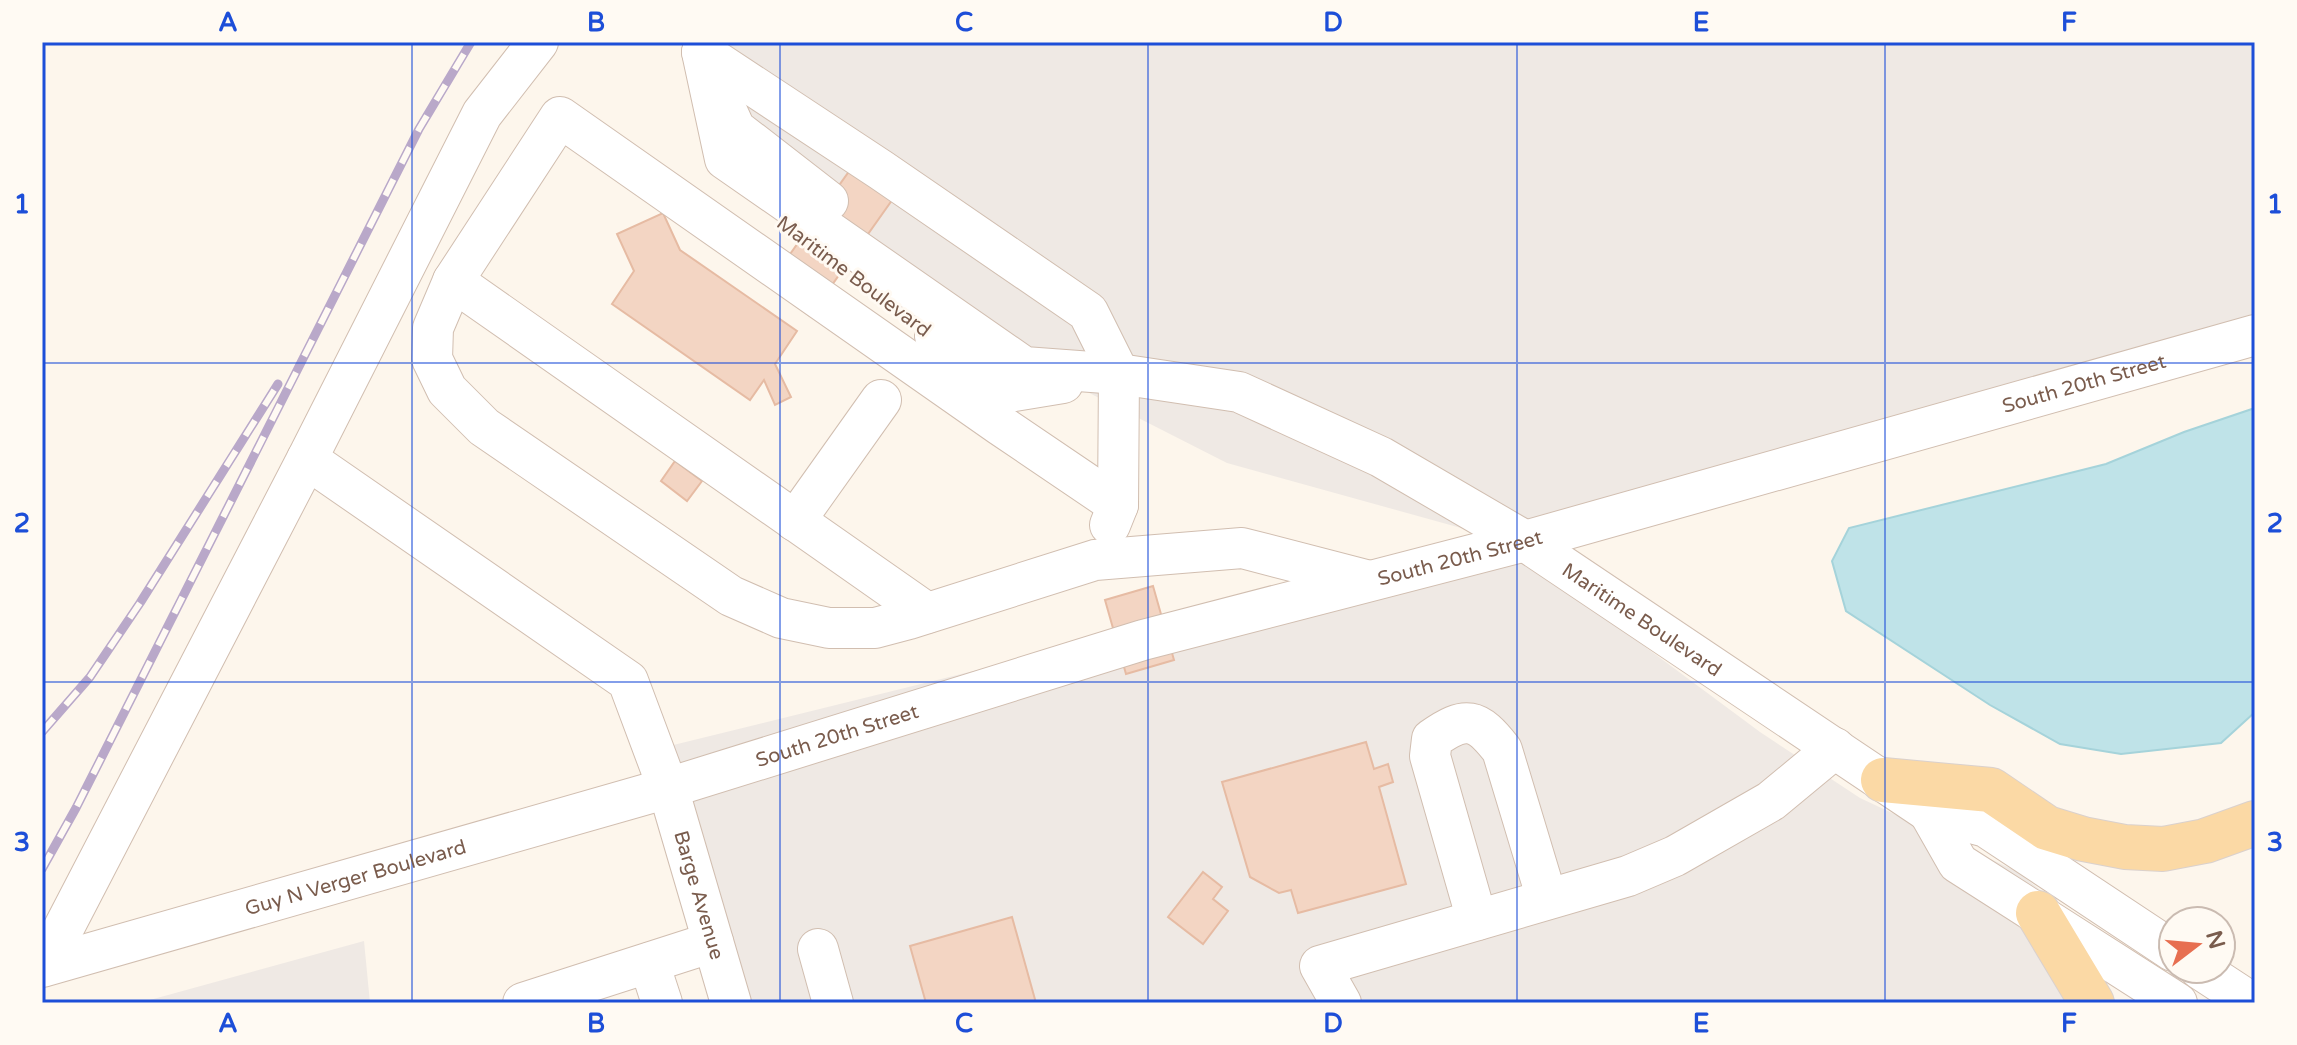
<svg xmlns="http://www.w3.org/2000/svg" width="2297" height="1045" font-family="'Varela Round',sans-serif">
	<style>
		.industrial { fill: #efe9e4 }
		.water { fill: #bfe3e8; stroke: #a5d3da; stroke-width: 2 }
		.building { fill: #f3d5c3; stroke: #e6bba3; stroke-width: 2 }
		.lines { fill: none; stroke-linecap: round; stroke-linejoin: round }
		.minor-casing { stroke: #d1beb0; stroke-width: 42 }
		.major-casing { stroke: #dad1cd; stroke-width: 46 }
		.minor { stroke: #fff; stroke-width: 40 }
		.major { stroke: #fbd9a5; stroke-width: 44 }
		.rail-casing { stroke: #b9a8c9; stroke-width: 9 }
		.rail { stroke: #fffaf3; stroke-width: 6; stroke-dasharray: 18; stroke-linecap: butt }
		.grid { fill: none; stroke: #1d4ed8; stroke-width: 2; stroke-opacity: 0.55 }
		.labels { text-anchor: middle; stroke-width: 6; stroke-linejoin: round; paint-order: stroke }
		.street-label { font-size: 20px; fill: #7a5c4d; stroke: #fffaf3 }
		.neatline { fill: none; stroke: #1d4ed8; stroke-width: 3 }
		.grid-label { font-size: 26px; text-anchor: middle; font-weight: bold; fill: #1d4ed8 }
	</style>
	<rect width="100%" height="100%" fill="#fdf6ec"/>
	<!-- industrial -->
	<path class="industrial" d="M 702,42 L 2255,42 L 2255,323 L 1515,543 L 1227,463 L 863,278 Z
		M 1509,546 L 1760,732 L 1860,798 L 2016,871 L 2080,921 L 2112,1003 L 725,1003 L 653,750 L 1221,610 Z
		M 364,941 L 370,1003 L 139,1003 Z"/>
	<!-- water -->
	<path class="water" d="M 2255,408 L 2255,712 L 2221,743 L 2121,754 L 2060,744 L 1990,705 L 1846,611 L 1832,561 L 1849,528 L 2106,464 L 2184,432 Z"/>
	<!-- building -->
	<path class="building" d="M 865,149 L 907,179 L 810,316 L 768,285 Z
		M 663,213 L 680,250 L 797,331 L 775,364 L 791,397 L 775,405 L 764,380 L 750,400 L 612,304 L 634,271 L 617,234 Z
		M 675,461 L 702,481 L 687,501 L 661,481 Z
		M 1153,586 L 1174,660 L 1126,674 L 1105,600 Z
		M 1366,742 L 1374,769 L 1388,764 L 1393,782 L 1379,787 L 1406,884 L 1298,913 L 1291,890 L 1279,893 L 1250,877 L 1222,782 Z
		M 1203,872 L 1222,887 L 1213,899 L 1228,911 L 1203,944 L 1168,917 Z
		M 1012,917 L 1036,1003 L 926,1003 L 910,946 Z"/>
	<g class="lines">
		<!-- minor casing -->
		<g class="minor-casing">
			<g id="minor">
				<path id="s1" d="M 538,42 L 482,114 L 307,459 L 628,681 L 668,788 L 731,1003"/>
				<path id="s2" d="M 702,52 L 725,159 L 1024,367 L 1119,374 L 1239,392 L 1381,457 L 1525,541 L 1929,812 L 1986,827 L 2173,951"/>
				<path d="M 702,52 L 881,170 L 1088,312 L 1119,374 L 1118,505 L 1110,525"/>
				<path d="M 721,98 L 735,129 L 828,201"/>
				<path d="M 453,281 L 927,613"/>
				<path d="M 935,336 L 1008,392 L 1063,383"/>
				<path d="M 1118,505 L 1000,425 L 560,117 L 453,281 L 433,328 L 432,359 L 447,390 L 484,427 L 731,596 L 781,618 L 829,628 L 875,628 L 909,619 L 1095,560 L 1242,548 L 1366,580"/>
				<path d="M 795,521 L 881,400"/>
				<path d="M 1929,812 L 1958,863 L 2177,1003"/>
				<path d="M 1477,920 L 1430,756 L 1432,739 C 1466,715 1477,718 1502,750 L 1547,899"/>
				<path d="M 818,949 L 833,1003"/>
				<path d="M 649,963 L 662,1003"/>
				<path d="M 44,966 L 307,459"/>
				<path id="s3" d="M 42,967 L 668,788 L 1143,640 L 1525,541 L 2255,335"/>
				<path d="M 2200,969 L 2252,1003"/>
				<path d="M 523,1003 L 713,942"/>
				<path d="M 1341,1003 L 1320,966 L 1628,876 L 1675,856 L 1771,801 L 1835,748"/>
			</g>
		</g>
		<!-- major casing -->
		<g class="major-casing">
			<path id="major" d="M 1883,780 L 1991,790 L 2047,828 L 2083,839 L 2125,847 L 2163,849 L 2205,841 L 2255,823
				M 2038,913 L 2092,1003"/>
		</g>
		<!-- minor -->
		<use href="#minor" class="minor"/>
		<!-- major -->
		<use href="#major" class="major"/>
		<!-- rail casing -->
		<g class="rail-casing">
			<path id="rail" d="M 42,732 L 90,677 L 140,603 L 278,384
				M 42,869 L 76,808 L 419,129 L 471,42"/>
		</g>
		<!-- rail -->
		<use href="#rail" class="rail"/>
	</g>
	<!-- grid -->
	<path class="grid" d="M 412,42 L 412,1003M 780,42 L 780,1003M 1148,42 L 1148,1003M 1517,42 L 1517,1003M 1885,42 L 1885,1003M 42,363 L 2255,363M 42,682 L 2255,682"/>
	<g class="labels">
		<!-- street labels -->
		<g class="street-label">
			<text transform="translate(854 276) rotate(37)" y="7">Maritime Boulevard</text>
			<text dy="7" stroke="none"><textPath href="#s3" startOffset="2124">South 20th Street</textPath></text>
			<text dy="7" stroke="none"><textPath href="#s3" startOffset="1476">South 20th Street</textPath></text>
			<text dy="7" stroke="none"><textPath href="#s2" startOffset="1154">Maritime Boulevard</textPath></text>
			<text dy="7" stroke="none"><textPath href="#s3" startOffset="828">South 20th Street</textPath></text>
			<text dy="7" stroke="none"><textPath href="#s3" startOffset="326">Guy N Verger Boulevard</textPath></text>
			<text dy="7" stroke="none"><textPath href="#s1" startOffset="1094">Barge Avenue</textPath></text>
		</g>
	</g>
	<!-- border -->
	<rect width="2297" height="1045" fill="none" stroke="#fffaf3" stroke-width="88"/>
	<!-- north arrow -->
	<g transform="translate(2197 945) rotate(74)"><circle r="38" fill="#fffaf3" stroke="#cabbb1" stroke-width="2"/>
	<path d="M0-6L14 30L0 20L-14 30Z" fill="#e76f51"/>
	<text y="-12" font-size="22" font-weight="bold" text-anchor="middle" fill="#7a5c4d">N</text>
	</g>
	<rect x="44" y="44" width="2209" height="957" class="neatline"/>
	<g class="grid-label">
		<text x="228" y="31">A</text>
		<text x="596" y="31">B</text>
		<text x="964" y="31">C</text>
		<text x="1333" y="31">D</text>
		<text x="1701" y="31">E</text>
		<text x="2069" y="31">F</text>
		<text x="22" y="213">1</text>
		<text x="2275" y="213">1</text>
		<text x="22" y="532">2</text>
		<text x="2275" y="532">2</text>
		<text x="22" y="851">3</text>
		<text x="2275" y="851">3</text>
		<text x="228" y="1032">A</text>
		<text x="596" y="1032">B</text>
		<text x="964" y="1032">C</text>
		<text x="1333" y="1032">D</text>
		<text x="1701" y="1032">E</text>
		<text x="2069" y="1032">F</text>
	</g>
</svg>
